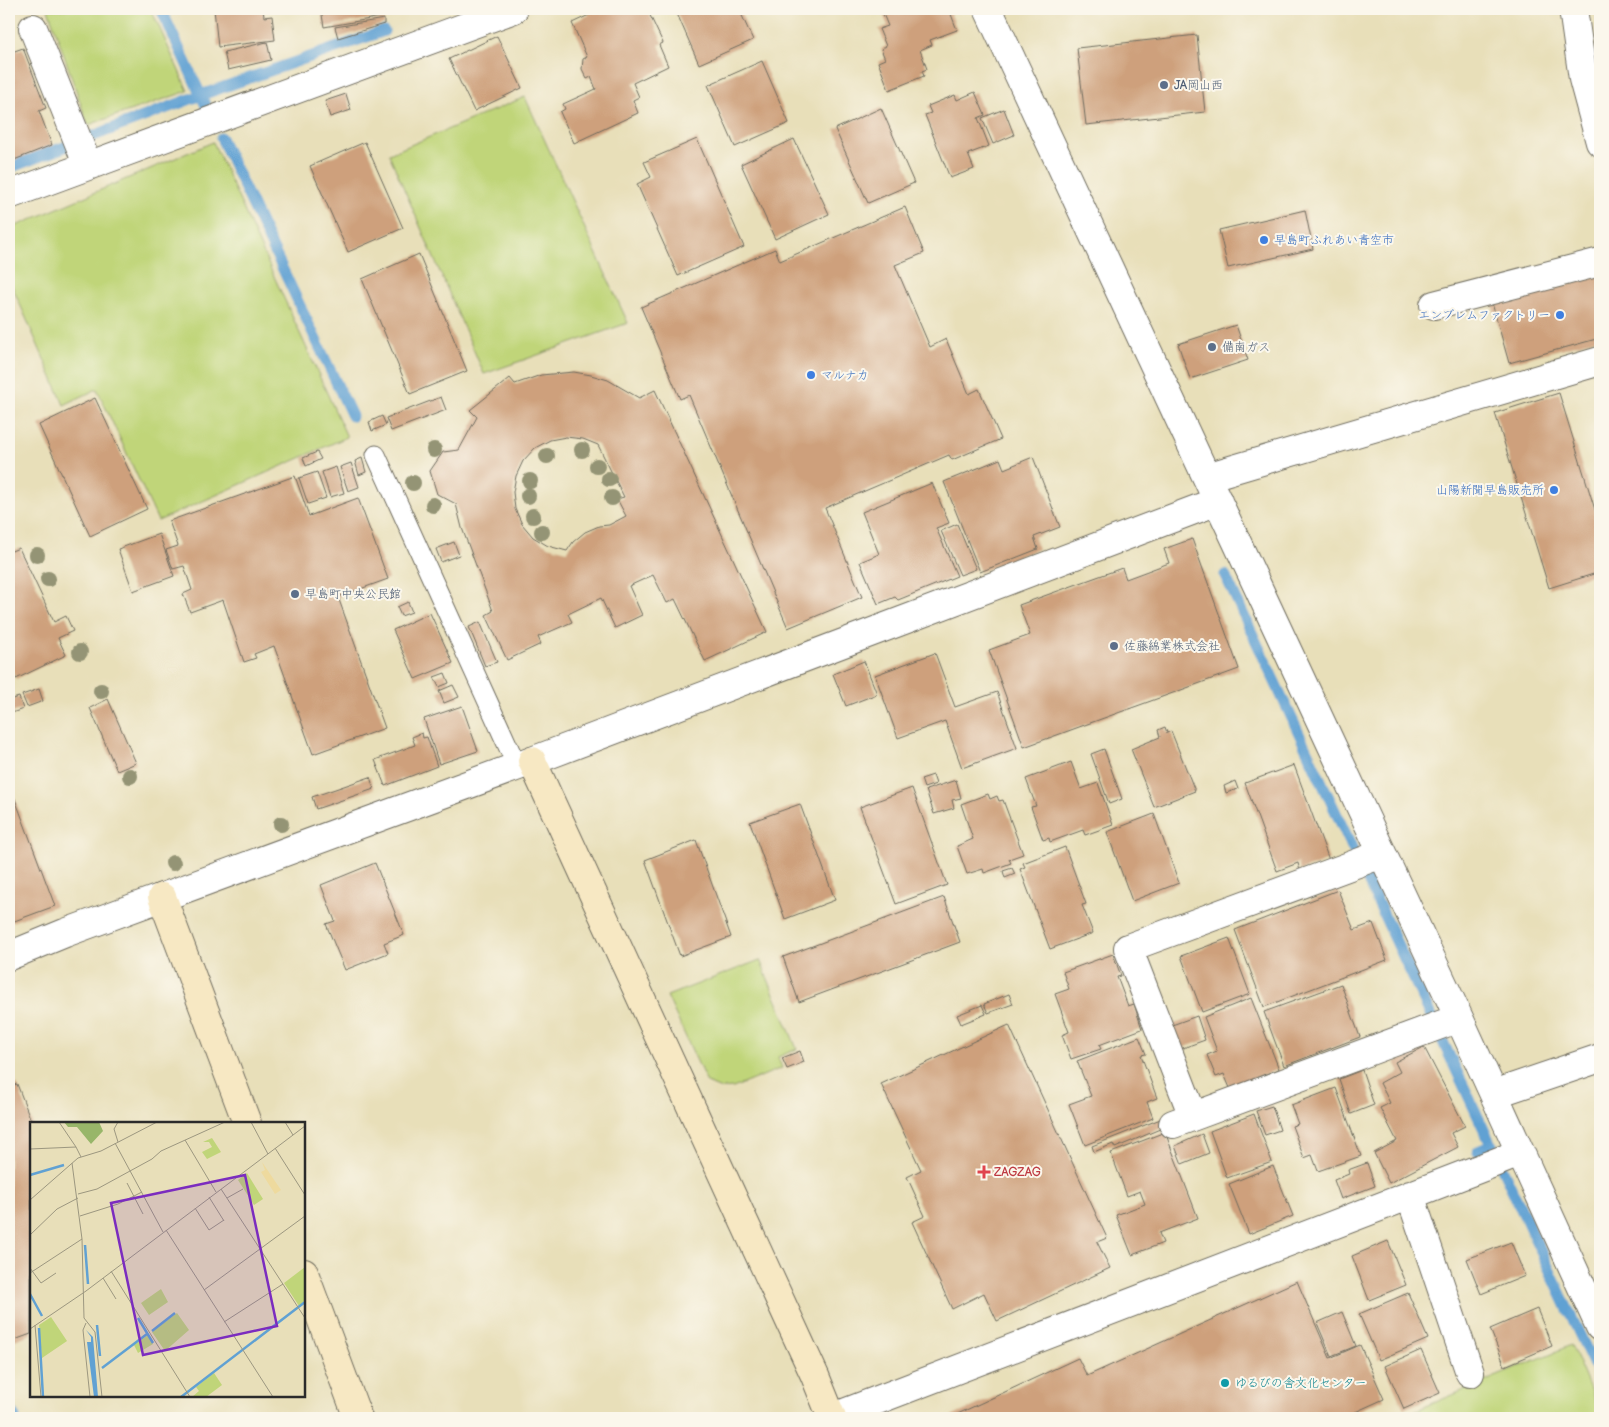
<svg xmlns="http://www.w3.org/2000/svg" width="1609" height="1427" font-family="'Balsamiq Sans','Klee One',sans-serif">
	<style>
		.green { fill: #c0d579; stroke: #768052 }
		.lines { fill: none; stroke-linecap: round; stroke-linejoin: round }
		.stream { stroke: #60a1d3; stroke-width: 11 }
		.building { fill: #cea07b; fill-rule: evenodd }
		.lane-casing { stroke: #6d6a5d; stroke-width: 21 }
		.street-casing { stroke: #6d6a5d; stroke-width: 30 }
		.secondary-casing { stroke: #6d6a5d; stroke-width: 30 }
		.lane { stroke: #fff; stroke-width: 19 }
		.street { stroke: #fff; stroke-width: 28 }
		.secondary { stroke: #f7e8c3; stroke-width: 28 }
		.tree { fill: #949475 }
		.service-dot { fill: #5c6f8a; stroke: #fbf7ec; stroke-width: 2 }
		.shop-dot { fill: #3f7fe0; stroke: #fbf7ec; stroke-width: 2 }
		.health-dot { fill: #e0444e; stroke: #fbf7ec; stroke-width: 2 }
		.culture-dot { fill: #0f9aa8; stroke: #fbf7ec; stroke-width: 2 }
		.labels { text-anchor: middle; stroke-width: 4; stroke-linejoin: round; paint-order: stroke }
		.service-label { font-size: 12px; fill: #4e5e75; stroke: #fbf7ec; text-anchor: start }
		.shop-label { font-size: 12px; fill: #366cbe; stroke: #fbf7ec; text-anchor: start }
		.health-label { font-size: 12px; fill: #be3a42; stroke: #fbf7ec; text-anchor: start }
		.culture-label { font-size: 12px; fill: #0d838f; stroke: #fbf7ec; text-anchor: start }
		.inset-river { fill: none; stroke: #60a1d3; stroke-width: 2.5 }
		.inset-road { fill: none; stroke: #9c9780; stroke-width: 1 }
		.view { fill: #7b2cbf; fill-opacity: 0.15; stroke: #7b2cbf; stroke-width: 2.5 }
		.inset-edge { fill: none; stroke: #2b2b2b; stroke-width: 2.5 }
	</style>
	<rect width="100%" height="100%" fill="#fbf7ec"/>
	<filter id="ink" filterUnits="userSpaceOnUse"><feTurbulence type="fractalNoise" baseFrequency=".02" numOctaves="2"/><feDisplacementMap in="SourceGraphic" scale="10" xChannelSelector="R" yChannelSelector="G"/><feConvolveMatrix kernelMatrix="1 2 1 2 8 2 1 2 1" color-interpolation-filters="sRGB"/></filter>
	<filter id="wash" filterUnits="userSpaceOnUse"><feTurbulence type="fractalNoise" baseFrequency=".0096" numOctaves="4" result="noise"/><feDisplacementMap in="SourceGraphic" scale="20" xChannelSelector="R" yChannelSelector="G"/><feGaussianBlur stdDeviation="1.12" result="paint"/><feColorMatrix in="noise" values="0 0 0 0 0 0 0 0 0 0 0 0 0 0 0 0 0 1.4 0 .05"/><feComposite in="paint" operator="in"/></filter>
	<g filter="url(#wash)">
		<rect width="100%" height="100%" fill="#e8dfb9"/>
		<!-- green -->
		<path class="green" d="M 48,9 L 151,9 L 188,91 L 88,125 Z
			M 525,97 L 628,323 L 484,374 L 389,154 Z
			M 213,142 L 347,437 L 158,521 L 97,389 L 64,405 L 9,279 L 9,229 Z
			M 760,960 L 797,1049 L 778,1057 L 782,1068 L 733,1088 L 721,1089 L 707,1083 L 667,996 Z
			M 1571,1345 L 1600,1412 L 1600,1418 L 1398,1418 Z"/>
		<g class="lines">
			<!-- stream -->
			<path class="stream" d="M 161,9 L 206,106
				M 221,138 L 352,416
				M 9,168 L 201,95 L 384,31
				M 1225,575 L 1600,1378
				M 1478,1151 L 1492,1145
				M 9,1405 L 15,1418"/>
		</g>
		<g id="blocks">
			<!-- building -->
			<path class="building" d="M 214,9 L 263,9 L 264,17 L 272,16 L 275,40 L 218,47 Z
				M 321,9 L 386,9 L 387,16 L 324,27 Z
				M 588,9 L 647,9 L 663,43 L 659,45 L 668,66 L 633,83 L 639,97 L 633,100 L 638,113 L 574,143 L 560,112 L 565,109 L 563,104 L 596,89 L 591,77 L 587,79 L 582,69 L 583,59 L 587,57 L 572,23 L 589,15 Z
				M 675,9 L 739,9 L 753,40 L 699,64 Z
				M 881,9 L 949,9 L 957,30 L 930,40 L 932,45 L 920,50 L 927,69 L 922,71 L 924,76 L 889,90 L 878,62 L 885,59 L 881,49 L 886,46 L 879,29 L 888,26 Z
				M 384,19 L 384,24 L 338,38 L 335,27 Z
				M 1197,35 L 1205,112 L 1086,125 L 1077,48 Z
				M 497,36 L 522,88 L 474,111 L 449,59 Z
				M 267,42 L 271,60 L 228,70 L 224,52 Z
				M 23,48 L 46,108 L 39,111 L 52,145 L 9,162 L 9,53 Z
				M 762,61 L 789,123 L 735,147 L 708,85 Z
				M 975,92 L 985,115 L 978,118 L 989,146 L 968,154 L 974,169 L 950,178 L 925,115 L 931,113 L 928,106 L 955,95 L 957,100 Z
				M 346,94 L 351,110 L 330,117 L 325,101 Z
				M 881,108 L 914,183 L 868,203 L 835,129 Z
				M 1004,109 L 1014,135 L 993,144 L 982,118 Z
				M 697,139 L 744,247 L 678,276 L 637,184 L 651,177 L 644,162 Z
				M 794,139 L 829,214 L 775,239 L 741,164 Z
				M 365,142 L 403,228 L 348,252 L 310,166 Z
				M 905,207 L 924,253 L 895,265 L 930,347 L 946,339 L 969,394 L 979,389 L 1001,439 L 952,460 L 949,455 L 825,508 L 862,597 L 788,628 L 689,395 L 680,399 L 641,307 L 775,249 L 780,261 Z
				M 1305,210 L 1313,249 L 1228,268 L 1219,230 Z
				M 419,254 L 467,371 L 410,394 L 362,279 Z
				M 1600,275 L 1600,338 L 1509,363 L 1492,303 Z
				M 1236,325 L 1248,360 L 1190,379 L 1178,344 Z
				M 574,372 L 591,375 L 608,380 L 639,398 L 655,390 L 767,632 L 705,661 L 675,599 L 667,603 L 653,575 L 629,586 L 642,615 L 615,628 L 601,598 L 568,614 L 572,622 L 538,637 L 541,644 L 507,660 L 486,615 L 493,611 L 462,528 L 456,504 L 437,494 L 430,471 L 443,452 L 459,450 L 477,417 L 470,410 L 510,378 L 515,384 L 541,375 ZM 566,437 L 583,439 L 598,445 L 624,497 L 617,499 L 626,516 L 609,525 L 599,526 L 585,532 L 573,542 L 567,551 L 548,546 L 533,537 L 522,524 L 515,509 L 513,492 L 516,476 L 523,461 L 535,448 L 550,440 Z
				M 1559,393 L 1600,526 L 1600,572 L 1549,588 L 1495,413 Z
				M 441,397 L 446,410 L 391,431 L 386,418 Z
				M 95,398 L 147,509 L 90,536 L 39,425 Z
				M 382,416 L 386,425 L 372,431 L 369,422 Z
				M 317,452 L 321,459 L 306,466 L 303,458 Z
				M 1033,457 L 1060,527 L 1034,537 L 1038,549 L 980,572 L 944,482 L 1000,459 L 1004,469 Z
				M 362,458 L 366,472 L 359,475 L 355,461 Z
				M 351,463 L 359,487 L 348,491 L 340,467 Z
				M 336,467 L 344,493 L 330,497 L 322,472 Z
				M 317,472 L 326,498 L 308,504 L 299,478 Z
				M 295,476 L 309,516 L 358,498 L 388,579 L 338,597 L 385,728 L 313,754 L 274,646 L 254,654 L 256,658 L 244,662 L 223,600 L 190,612 L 183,594 L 192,590 L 184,566 L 173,569 L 166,550 L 178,546 L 169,521 Z
				M 932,483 L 949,523 L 936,528 L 957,576 L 898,600 L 895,597 L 878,604 L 860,562 L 879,554 L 862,512 Z
				M 957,524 L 976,569 L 960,575 L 941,531 Z
				M 159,534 L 174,576 L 133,591 L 118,549 Z
				M 1192,539 L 1239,669 L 1024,747 L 989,650 L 1030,635 L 1019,605 L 1122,568 L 1126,579 L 1169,563 L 1164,549 Z
				M 454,542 L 459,555 L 441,562 L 436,549 Z
				M 19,548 L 54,622 L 66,616 L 73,631 L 58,638 L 66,655 L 16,679 L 9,663 L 9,552 Z
				M 408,602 L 412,612 L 401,616 L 397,607 Z
				M 430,613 L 453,663 L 415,679 L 393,630 Z
				M 480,622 L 497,662 L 485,666 L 469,627 Z
				M 935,653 L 955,707 L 997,692 L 1017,748 L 962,768 L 945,721 L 898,738 L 875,675 Z
				M 864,661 L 877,694 L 846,706 L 833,674 Z
				M 445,673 L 449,683 L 439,687 L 434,677 Z
				M 453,685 L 459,697 L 444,703 L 439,691 Z
				M 39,689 L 43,701 L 27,707 L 22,695 Z
				M 19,697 L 23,709 L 9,714 L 9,700 Z
				M 108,699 L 136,763 L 117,771 L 90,708 Z
				M 462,706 L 478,751 L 439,764 L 424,719 Z
				M 1165,727 L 1167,733 L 1171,731 L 1195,791 L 1154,807 L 1131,749 L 1160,737 L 1158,730 Z
				M 422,733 L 423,738 L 427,737 L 437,766 L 385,786 L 375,760 L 415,745 L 412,737 Z
				M 1104,749 L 1122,799 L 1109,804 L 1091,754 Z
				M 1071,762 L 1081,789 L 1098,783 L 1113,825 L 1085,835 L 1083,830 L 1050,842 L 1049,838 L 1043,840 L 1031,807 L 1036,806 L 1026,779 Z
				M 1294,765 L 1329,860 L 1300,871 L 1298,863 L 1277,871 L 1245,783 Z
				M 933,775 L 936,784 L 924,788 L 921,779 Z
				M 370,777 L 374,789 L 316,809 L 312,797 Z
				M 956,780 L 961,798 L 952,800 L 954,808 L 934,814 L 926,790 Z
				M 1235,781 L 1238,789 L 1226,793 L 1224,786 Z
				M 9,783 L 55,906 L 9,923 Z
				M 912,788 L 947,885 L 896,904 L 860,807 Z
				M 988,794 L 990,799 L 997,796 L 999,801 L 1003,800 L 1023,854 L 1009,859 L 1011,863 L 984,873 L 983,869 L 967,874 L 957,846 L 973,839 L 961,804 Z
				M 800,804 L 835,900 L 785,919 L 750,822 Z
				M 1154,814 L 1179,883 L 1132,901 L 1107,832 Z
				M 696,840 L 731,937 L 680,956 L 645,860 Z
				M 1065,847 L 1086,904 L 1082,905 L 1093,933 L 1050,949 L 1020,869 L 1025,867 L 1023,863 Z
				M 375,863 L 404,935 L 384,943 L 388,953 L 345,970 L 326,924 L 335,921 L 321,885 Z
				M 1012,868 L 1015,874 L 1005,878 L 1003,871 Z
				M 1338,890 L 1354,930 L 1373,923 L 1387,960 L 1264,1007 L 1235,930 Z
				M 944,897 L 960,942 L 799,1002 L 783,957 Z
				M 1229,938 L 1250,994 L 1202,1012 L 1181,956 Z
				M 1113,954 L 1121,976 L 1117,977 L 1128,1006 L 1134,1004 L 1142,1029 L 1099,1045 L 1101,1049 L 1071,1059 L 1062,1035 L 1069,1032 L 1055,994 L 1069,989 L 1063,972 Z
				M 1341,984 L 1360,1037 L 1284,1066 L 1264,1012 Z
				M 1009,994 L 1013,1004 L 988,1013 L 984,1004 Z
				M 1251,998 L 1279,1069 L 1230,1088 L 1224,1074 L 1216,1077 L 1207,1055 L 1217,1051 L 1204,1017 Z
				M 982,1005 L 986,1014 L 961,1024 L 957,1015 Z
				M 1197,1016 L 1205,1040 L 1180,1049 L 1172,1025 Z
				M 1009,1025 L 1107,1238 L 1097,1242 L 1110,1268 L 997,1321 L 984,1293 L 952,1309 L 912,1222 L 925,1216 L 907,1177 L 921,1170 L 881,1084 Z
				M 1139,1037 L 1146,1054 L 1141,1055 L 1157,1098 L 1147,1102 L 1153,1118 L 1085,1145 L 1069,1104 L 1091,1096 L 1077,1061 Z
				M 1424,1047 L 1465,1126 L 1451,1133 L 1458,1147 L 1389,1183 L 1374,1153 L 1397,1141 L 1380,1108 L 1390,1103 L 1380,1083 L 1400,1072 L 1395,1062 Z
				M 800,1051 L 804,1062 L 787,1069 L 782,1058 Z
				M 1362,1070 L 1374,1105 L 1351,1114 L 1339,1079 Z
				M 17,1084 L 32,1123 L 31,1334 L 9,1342 L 9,1087 Z
				M 1336,1088 L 1361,1156 L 1318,1171 L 1312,1155 L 1304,1158 L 1292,1126 L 1298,1124 L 1291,1105 Z
				M 1272,1106 L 1280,1130 L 1265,1135 L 1256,1111 Z
				M 1254,1114 L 1272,1162 L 1227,1178 L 1210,1131 Z
				M 1163,1118 L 1167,1126 L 1115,1148 L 1113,1144 L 1094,1152 L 1092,1146 Z
				M 1165,1132 L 1198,1218 L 1159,1233 L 1163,1243 L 1132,1255 L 1116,1215 L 1145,1204 L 1140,1191 L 1127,1196 L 1111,1153 Z
				M 1202,1134 L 1209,1153 L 1182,1164 L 1175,1146 Z
				M 1367,1163 L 1375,1186 L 1341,1199 L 1334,1180 L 1349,1174 L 1348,1170 Z
				M 1273,1166 L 1293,1216 L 1249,1234 L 1229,1184 Z
				M 1388,1241 L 1406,1285 L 1369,1300 L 1352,1256 Z
				M 1511,1242 L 1525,1276 L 1481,1294 L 1467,1259 Z
				M 1297,1281 L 1330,1358 L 1360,1345 L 1384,1399 L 1342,1418 L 949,1418 L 1078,1358 L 1087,1376 Z
				M 1408,1293 L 1428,1339 L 1379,1360 L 1359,1314 Z
				M 1537,1309 L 1552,1346 L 1505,1366 L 1490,1329 Z
				M 1342,1312 L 1356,1346 L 1331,1356 L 1317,1323 Z
				M 1421,1350 L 1440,1393 L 1404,1409 L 1385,1366 Z"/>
		</g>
	</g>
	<g filter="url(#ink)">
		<use href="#blocks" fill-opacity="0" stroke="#6d6a5d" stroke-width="1"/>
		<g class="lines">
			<!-- lane casing -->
			<g class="lane-casing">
				<path id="lane" d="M 376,455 L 517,766"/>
			</g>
			<!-- street casing -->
			<g class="street-casing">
				<path id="street" d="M 988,9 L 1459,1018 L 1600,1327
					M 1573,9 L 1583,79 L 1600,142
					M 33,28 L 88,166
					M 9,195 L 514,9
					M 1434,305 L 1600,262
					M 1207,477 L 1600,361
					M 9,956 L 65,933 L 532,761 L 1218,501
					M 1494,1094 L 1600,1058
					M 1193,1116 L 1128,948 L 1382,854
					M 1173,1124 L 1459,1018
					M 1410,1195 L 1470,1373
					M 831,1418 L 1520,1153"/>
			</g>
			<!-- secondary casing -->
			<g class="secondary-casing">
				<path id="secondary" d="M 532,761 L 815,1376 L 832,1418
					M 162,897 L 247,1123
					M 304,1273 L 358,1418"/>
			</g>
			<!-- lane -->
			<use href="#lane" class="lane"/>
			<!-- street -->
			<use href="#street" class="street"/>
			<!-- secondary -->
			<use href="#secondary" class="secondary"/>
		</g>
		<!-- trees -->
		<g class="tree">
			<circle cx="434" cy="450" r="8"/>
			<circle cx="582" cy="450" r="8"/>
			<circle cx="547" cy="456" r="8"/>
			<circle cx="597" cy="466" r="8"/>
			<circle cx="609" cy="479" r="8"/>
			<circle cx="530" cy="481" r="8"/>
			<circle cx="413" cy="483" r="8"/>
			<circle cx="528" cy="496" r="8"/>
			<circle cx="612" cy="498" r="8"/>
			<circle cx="433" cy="505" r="8"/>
			<circle cx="533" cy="516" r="8"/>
			<circle cx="542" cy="532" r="8"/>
			<circle cx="37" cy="555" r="8"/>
			<circle cx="48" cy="579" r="8"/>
			<circle cx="80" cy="652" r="8"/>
			<circle cx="101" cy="691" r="8"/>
			<circle cx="130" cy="776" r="8"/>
			<circle cx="281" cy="824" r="8"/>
			<circle cx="173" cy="863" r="8"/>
		</g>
	</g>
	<!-- markers -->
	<g class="service-dot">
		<circle cx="1164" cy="85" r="5"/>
		<circle cx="1212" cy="347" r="5"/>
		<circle cx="295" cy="594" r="5"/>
		<circle cx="1114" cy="646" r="5"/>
	</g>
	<g class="shop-dot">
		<circle cx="1264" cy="240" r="5"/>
		<circle cx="1560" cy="315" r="5"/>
		<circle cx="811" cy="375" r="5"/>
		<circle cx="1554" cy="490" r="5"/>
	</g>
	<path class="health-dot" d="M981.5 1164.5h5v5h5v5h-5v5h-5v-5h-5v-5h5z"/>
	<circle class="culture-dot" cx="1225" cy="1383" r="5"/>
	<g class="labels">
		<!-- service labels -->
		<g class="service-label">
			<text x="1174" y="89">JA岡山西</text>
			<text x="1222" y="351">備南ガス</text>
			<text x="305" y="598">早島町中央公民館</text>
			<text x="1124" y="650">佐藤綿業株式会社</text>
		</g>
		<!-- shop labels -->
		<g class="shop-label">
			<text x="1274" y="244">早島町ふれあい青空市</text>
			<text x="1550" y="319" text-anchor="end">エンブレムファクトリー</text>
			<text x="821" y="379">マルナカ</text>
			<text x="1544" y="494" text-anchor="end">山陽新聞早島販売所</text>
		</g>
		<!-- health labels -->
		<g class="health-label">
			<text x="994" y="1176">ZAGZAG</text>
		</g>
		<!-- culture labels -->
		<g class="culture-label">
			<text x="1235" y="1387">ゆるびの舎文化センター</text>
		</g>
	</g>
	<!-- overview -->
	<g transform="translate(30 1122)">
		<rect width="275" height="275" fill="#e8dfb9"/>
		<path d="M 182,16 L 191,30 L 177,37 L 172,30 L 182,25 L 179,20 L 173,20 ZM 217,51 L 233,77 L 224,83 L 208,58 ZM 275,145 L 275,178 L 269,184 L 254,161 ZM 131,167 L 138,180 L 119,193 L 111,181 ZM 147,191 L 159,208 L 135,229 L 122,210 ZM 21,195 L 37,219 L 12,236 L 9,203 ZM 118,213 L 123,222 L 108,231 L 104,223 ZM 184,251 L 192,263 L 176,275 L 162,275 L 169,269 L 166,265 Z" fill="#c0d579"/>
		<path d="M 34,0 L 69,0 L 73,9 L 61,22 L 47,5 L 38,5 Z" fill="#98b669"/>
		<path d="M 232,40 L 251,68 L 245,72 L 231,50 L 235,48 Z" fill="#eeda9e"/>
		<path d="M 56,208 L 63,215 L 68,275 L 64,275 L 57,220 L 61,220 L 61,215 Z" fill="#60a1d3"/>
		<path class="inset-river" d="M 0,53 L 34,43M 55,123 L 58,162M 0,172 L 12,194M 108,196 L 123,221M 67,203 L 70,234M 9,206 L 13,275M 122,209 L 145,191M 72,246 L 117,212M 151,275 L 275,180"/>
		<path class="inset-road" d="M 29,0 L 46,25M 221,0 L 238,32M 255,0 L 263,13M 155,18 L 186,70M 88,20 L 84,7 L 88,0M 85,21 L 133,110M 245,26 L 275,73M 0,27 L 46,25 L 51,35M 42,41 L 52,117 L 54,196 L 65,210 L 72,275M 97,61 L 113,92M 191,67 L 275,196M 48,72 L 67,67 L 122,37 L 131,29 L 195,0M 179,75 L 194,99M 197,76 L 213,67M 0,78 L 48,36 L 71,29 L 127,0M 165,86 L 179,108 L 194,98M 50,94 L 88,82 L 112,70M 136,108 L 243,275M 0,113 L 27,87 L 48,76M 0,146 L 11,161 L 26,151M 81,149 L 160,275M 0,151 L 52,117M 73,156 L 86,177M 174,168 L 275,94M 194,200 L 253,162M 56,201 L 53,208 L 60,275M 5,203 L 11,275M 0,207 L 56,169 L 275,4"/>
		<path class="view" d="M 215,53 L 247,204 L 113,233 L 81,81 Z"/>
		<rect width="275" height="275" class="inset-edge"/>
	</g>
	<!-- margin -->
	<rect width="1609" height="1427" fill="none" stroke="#fbf7ec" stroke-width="30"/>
</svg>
